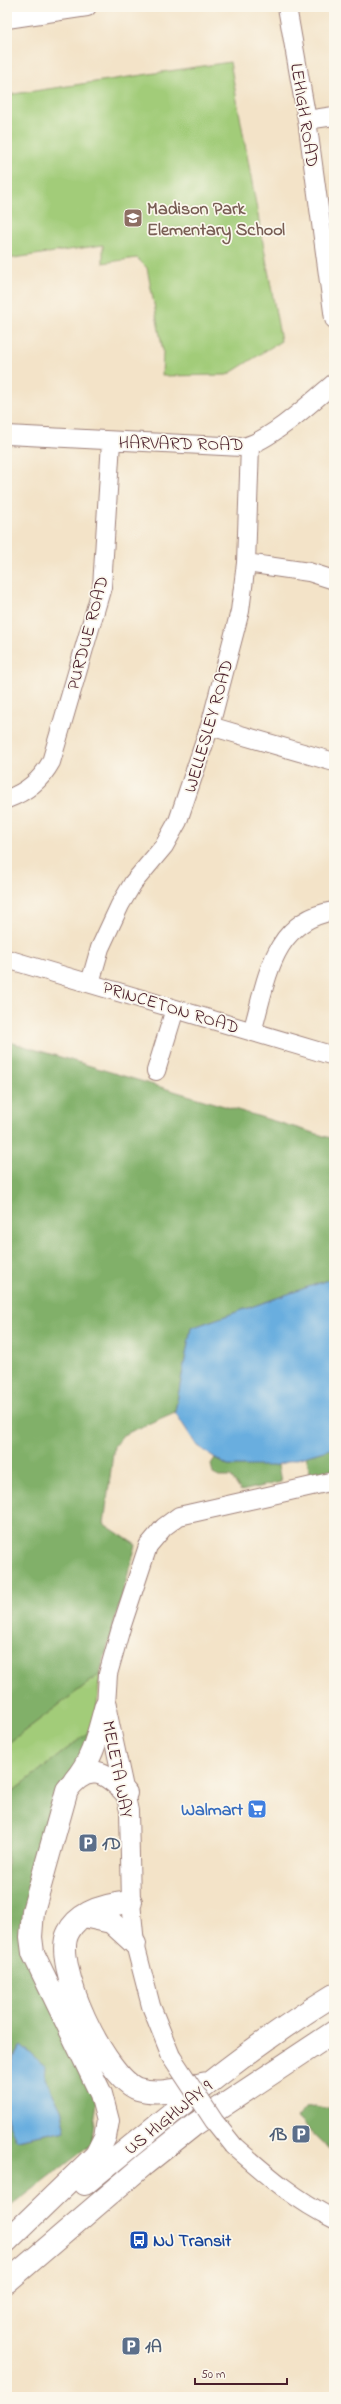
<svg xmlns="http://www.w3.org/2000/svg" width="341" height="2404" font-family="'Indie Flower',sans-serif">
	<style>
		.green { fill: #a2cc79; stroke: #767652 }
		.forest { fill: #81b069; stroke: #66684a }
		.water { fill: #69aedf; stroke: #5a6685 }
		.lines { fill: none; stroke-linecap: round; stroke-linejoin: round }
		.minor-casing { stroke: #9e817a; stroke-width: 20 }
		.highway-casing { stroke: #9e817a; stroke-width: 24 }
		.minor { stroke: #fff; stroke-width: 18 }
		.highway { stroke: #fff; stroke-width: 22 }
		.minor-bridge-casing { stroke: #9e817a; stroke-width: 20; stroke-linecap: butt }
		.minor-bridge { stroke: #fff; stroke-width: 18 }
		.labels { text-anchor: middle; stroke-width: 3.5; stroke-linejoin: round; paint-order: stroke }
		.street-label { font-size: 18px; fill: #4a1f2b; stroke: #fbf7ec }
		.education-label { font-size: 18px; font-weight: bold; fill: #785e54; stroke: #fbf7ec; text-anchor: start }
		.shop-label { font-size: 18px; font-weight: bold; fill: #366cbe; stroke: #fbf7ec; text-anchor: end }
		.service-label { font-size: 18px; font-weight: bold; fill: #4e5e75; stroke: #fbf7ec; text-anchor: start }
		.transit-label { font-size: 18px; font-weight: bold; fill: #164399; stroke: #fbf7ec; text-anchor: start }
	</style>
	<rect width="100%" height="100%" fill="#fbf7ec"/>
	<filter id="ink" filterUnits="userSpaceOnUse"><feTurbulence type="fractalNoise" baseFrequency=".025" numOctaves="2"/><feDisplacementMap in="SourceGraphic" scale="8" xChannelSelector="R" yChannelSelector="G"/><feConvolveMatrix kernelMatrix="1 2 1 2 8 2 1 2 1" color-interpolation-filters="sRGB"/></filter>
	<filter id="wash" filterUnits="userSpaceOnUse"><feTurbulence type="fractalNoise" baseFrequency=".012" numOctaves="4" result="noise"/><feDisplacementMap in="SourceGraphic" scale="16" xChannelSelector="R" yChannelSelector="G"/><feGaussianBlur stdDeviation="0.9" result="paint"/><feColorMatrix in="noise" values="0 0 0 0 0 0 0 0 0 0 0 0 0 0 0 0 0 1.4 0 .05"/><feComposite in="paint" operator="in"/></filter>
	<g filter="url(#wash)">
		<rect width="100%" height="100%" fill="#f3e3c8"/>
		<!-- green -->
		<path class="green" d="M 230,62 L 281,341 L 227,375 L 162,376 L 163,351 L 147,268 L 137,258 L 103,263 L 103,245 L 7,259 L 7,95 Z
			M 100,1674 L 95,1727 L 7,1796 L 7,1744 Z"/>
		<!-- forest -->
		<path class="forest" d="M 7,1041 L 334,1139 L 334,1278 L 191,1328 L 175,1412 L 123,1435 L 114,1446 L 104,1524 L 136,1545 L 100,1674 L 7,1744 Z
			M 334,1448 L 334,1472 L 311,1476 L 306,1456 Z
			M 215,1458 L 228,1466 L 278,1465 L 281,1482 L 241,1491 L 231,1477 L 219,1477 L 213,1474 L 211,1464 Z
			M 95,1727 L 93,1748 L 50,1809 L 21,1932 L 97,2102 L 91,2145 L 7,2209 L 7,2117 L 17,2140 L 66,2130 L 61,2110 L 45,2078 L 45,2067 L 21,2045 L 12,2059 L 7,2077 L 7,1796 Z
			M 316,2106 L 333,2110 L 334,2113 L 334,2154 L 297,2118 L 307,2107 Z"/>
		<!-- water -->
		<path class="water" d="M 334,1278 L 334,1448 L 273,1466 L 228,1466 L 197,1446 L 175,1412 L 191,1328 Z
			M 21,2045 L 46,2067 L 45,2078 L 61,2110 L 66,2130 L 16,2140 C 13,2132 8,2124 7,2117 C 3,2091 8,2066 21,2045 Z"/>
	</g>
	<g filter="url(#ink)">
		<g class="lines">
			<!-- minor casing -->
			<g class="minor-casing">
				<path id="minor" d="M 287,7 L 307,120 L 334,319
					M 7,19 L 87,7
					M 307,120 L 334,116
					M 7,435 L 242,447 C 268,443 313,401 334,383
					M 246,563 L 309,572 L 334,580
					M 210,726 L 334,762
					M 7,799 C 27,792 41,780 51,762 L 102,587 L 111,442
					M 7,959 L 334,1056
					M 90,983 L 100,948 L 120,905 L 133,883 L 164,846 L 178,821 L 210,726 L 240,611 L 246,563 L 250,446
					M 252,1032 C 267,981 271,921 334,911
					M 156,1071 L 175,1009
					M 171,2056 L 151,2006 L 135,1944 L 131,1902 L 129,1811 L 106,1705 L 108,1674 L 121,1628 L 148,1546 L 164,1527 L 179,1516 L 334,1481
					M 234,2146 C 266,2174 295,2200 334,2219"/>
			</g>
			<!-- highway casing -->
			<g class="highway-casing">
				<path id="highway" d="M 74,1781 C 94,1758 98,1733 106,1705
					M 131,1902 C 109,1904 79,1910 68,1933 C 52,1964 105,2077 138,2089 C 161,2096 185,2087 207,2083
					M 84,1916 L 111,1922 L 135,1944
					M 85,2184 C 166,2118 245,2049 334,1995
					M 7,2241 L 96,2155 L 105,2137 L 108,2121 L 101,2094 L 33,1953 L 31,1937 L 33,1911 L 67,1790 C 89,1761 106,1772 126,1793
					M 7,2282 L 145,2164 L 194,2125 L 334,2032"/>
			</g>
			<!-- minor -->
			<use href="#minor" class="minor"/>
			<!-- highway -->
			<use href="#highway" class="highway"/>
			<!-- minor-bridge casing -->
			<g class="minor-bridge-casing">
				<path id="minor-bridge" d="M 171,2056 L 214,2121 L 234,2146"/>
			</g>
			<!-- minor-bridge -->
			<use href="#minor-bridge" class="minor-bridge"/>
		</g>
	</g>
	<!-- icons -->
	<defs>
		<g id="school-square" transform="scale(1)"><rect x="-9" y="-9" width="18" height="18" rx="4" fill="#8d6e63" stroke="#fbf7ec"/><path d="M0-5L7-2L0 1L-7-2ZM-4 1L0 2.5L4 1V4Q0 6-4 4Z" fill="#fff"/></g>
		<g id="supermarket-square" transform="scale(1)"><rect x="-9" y="-9" width="18" height="18" rx="4" fill="#3f7fe0" stroke="#fbf7ec"/><path d="M-6-5.5h2.5l.6 2H6L4.5 2H-2.5L-4.4-4H-6ZM-1.5 3.2a1.3 1.3 0 1 0 .1 0ZM3 3.2a1.3 1.3 0 1 0 .1 0Z" fill="#fff"/></g>
		<g id="parking-square" transform="scale(1)"><rect x="-9" y="-9" width="18" height="18" rx="4" fill="#5c6f8a" stroke="#fbf7ec"/><path d="M-3.5-5.5H1a3.5 3.5 0 0 1 0 7H-1V5.5H-3.5ZM-1-3.4V-.6H.8a1.4 1.4 0 0 0 0-2.8Z" fill="#fff"/></g>
		<g id="bus-square" transform="scale(1)"><rect x="-9" y="-9" width="18" height="18" rx="4" fill="#1a4fb4" stroke="#fbf7ec"/><path d="M-5-6H5V4H4V6H2V4H-2V6H-4V4H-5ZM-3.5-4V0h7V-4ZM-3.5 1.2v1.5H-2V1.2ZM2 1.2v1.5H3.5V1.2Z" fill="#fff"/></g>
	</defs>
	<g fill-rule="evenodd">
		<use href="#school-square" x="133" y="218"/>
		<use href="#supermarket-square" x="257" y="1809"/>
		<use href="#parking-square" x="88" y="1843"/>
		<use href="#parking-square" x="301" y="2134"/>
		<use href="#bus-square" x="139" y="2240"/>
		<use href="#parking-square" x="131" y="2346"/>
	</g>
	<g class="labels">
		<!-- street labels -->
		<g class="street-label">
			<text transform="translate(305 115) rotate(81)" y="6">LEHIGH ROAD</text>
			<text transform="translate(181 443) rotate(1)" y="6">HARVARD ROAD</text>
			<text transform="translate(87 633) rotate(-75)" y="6">PURDUE ROAD</text>
			<text transform="translate(208 726) rotate(-74)" y="6">WELLESLEY ROAD</text>
			<text transform="translate(171 1007) rotate(17)" y="6">PRINCETON ROAD</text>
			<text transform="translate(118 1769) rotate(79)" y="6">MELETA WAY</text>
			<text transform="translate(168 2117) rotate(-39)" y="6">US HIGHWAY 9</text>
		</g>
		<!-- education labels -->
		<g class="education-label">
			<text x="147" y="214">Madison Park<tspan x="147" dy="21">Elementary School</tspan></text>
		</g>
		<!-- shop labels -->
		<g class="shop-label">
			<text x="243" y="1815">Walmart</text>
		</g>
		<!-- service labels -->
		<g class="service-label">
			<text x="102" y="1849">1D</text>
			<text x="287" y="2140" text-anchor="end">1B</text>
			<text x="145" y="2352">1A</text>
		</g>
		<!-- transit labels -->
		<g class="transit-label">
			<text x="153" y="2246">NJ Transit</text>
		</g>
	</g>
	<!-- margin -->
	<rect width="341" height="2404" fill="none" stroke="#fbf7ec" stroke-width="24"/>
	<!-- scale -->
	<path d="M195 2378v6h92v-6" fill="none" stroke="#4a1f2b" stroke-width="2"/>
	<text x="201" y="2378" font-size="12" fill="#4a1f2b" stroke="#fbf7ec" stroke-width="3" paint-order="stroke">50 m</text>
</svg>
